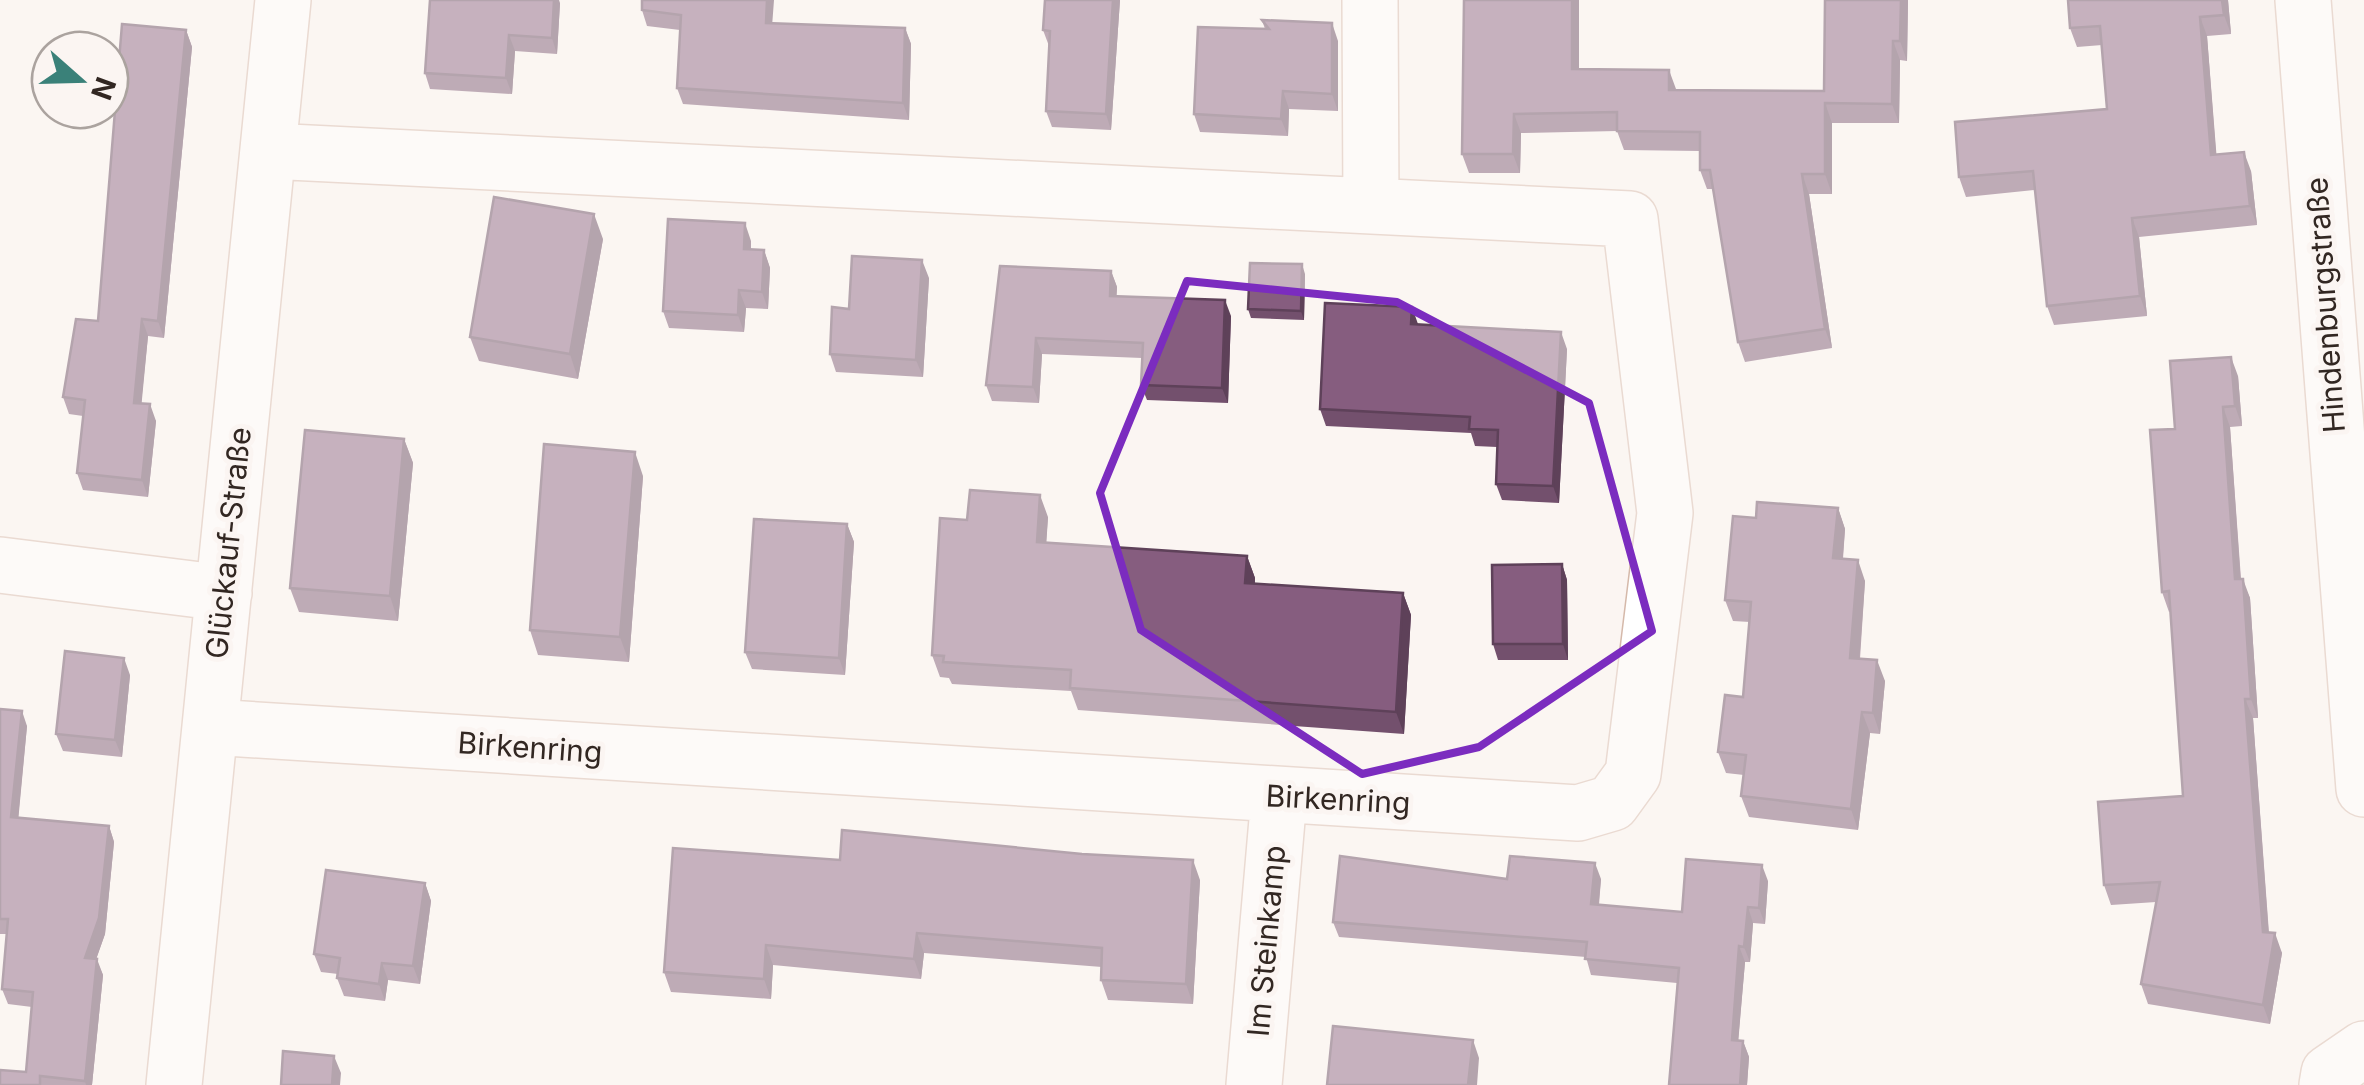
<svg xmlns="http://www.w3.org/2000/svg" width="2364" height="1085" font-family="Inter,sans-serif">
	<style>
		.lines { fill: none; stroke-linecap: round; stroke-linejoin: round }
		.street-casing { stroke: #d5b9aa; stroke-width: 58 }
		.secondary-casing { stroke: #d5b9aa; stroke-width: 58 }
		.street { stroke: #fff; stroke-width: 55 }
		.secondary { stroke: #fff; stroke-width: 55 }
		.wall { fill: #73506d }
		.shaded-wall { fill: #5e4159 }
		.building { fill: #865d7f; stroke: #5e4159; stroke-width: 2.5 }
		.marked { fill: none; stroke: #7b2cbf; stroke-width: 8; stroke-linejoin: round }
		.labels { text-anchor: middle; stroke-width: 10; stroke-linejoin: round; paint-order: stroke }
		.street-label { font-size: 30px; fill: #322722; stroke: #fbf5f2 }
	</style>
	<rect width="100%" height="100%" fill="#fbf5f2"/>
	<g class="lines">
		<!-- street casing -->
		<g class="street-casing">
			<path id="street" d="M 1370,0 L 1371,206
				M 0,565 L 224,593
				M 211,727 L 1578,813 L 1612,803 L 1633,774 L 1665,513 L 1630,219 L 269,151
				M 174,1085 L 283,0
				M 1254,1085 L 1279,797
				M 2327,1085 L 2329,1073 L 2364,1049"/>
		</g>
		<!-- secondary casing -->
		<g class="secondary-casing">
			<path id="secondary" d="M 2303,0 L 2364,789"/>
		</g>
		<!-- street -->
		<use href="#street" class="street"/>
		<!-- secondary -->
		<use href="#secondary" class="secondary"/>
	</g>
	<!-- wall -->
	<path class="wall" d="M 1045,0 L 1120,0 L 1111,130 L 1052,127 L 1046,111 L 1049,46 L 1043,30 Z
		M 1464,0 L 1579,0 L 1579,69 L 1676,90 L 1824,91 L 1908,0 L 1907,61 L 1900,60 L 1899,123 L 1832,123 L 1832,194 L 1809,194 L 1832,348 L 1745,362 L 1738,342 L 1713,189 L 1707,189 L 1700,170 L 1700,151 L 1624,150 L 1617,131 L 1521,133 L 1520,173 L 1469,173 L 1462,154 Z
		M 2228,0 L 2231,34 L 2207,36 L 2216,154 L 2251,171 L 2257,225 L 2139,237 L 2147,316 L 2054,325 L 2047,306 L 2035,190 L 1966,197 L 1959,177 L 2107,109 L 2102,45 L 2077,47 L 2070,28 Z
		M 560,3 L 557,54 L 515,51 L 512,94 L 430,89 L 425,73 Z
		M 642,10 L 772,24 L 905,28 L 911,44 L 909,120 L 683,104 L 677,88 L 680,30 L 647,26 Z
		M 1262,20 L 1338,41 L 1338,111 L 1289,109 L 1288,136 L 1200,132 L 1194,114 L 1265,29 Z
		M 186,30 L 192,47 L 164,338 L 148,336 L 141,404 L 156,421 L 148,497 L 83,490 L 77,473 L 83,416 L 69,414 L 63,397 L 98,321 Z
		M 603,239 L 578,379 L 479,361 L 470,337 Z
		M 751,241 L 751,249 L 764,250 L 770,268 L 768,309 L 746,308 L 744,332 L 669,328 L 663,311 Z
		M 1000,266 L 1111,271 L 1117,287 L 1116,296 L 1231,316 L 1228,403 L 1147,400 L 1141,385 L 1142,358 L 1042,354 L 1039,403 L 992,401 L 986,385 Z
		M 1305,274 L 1304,320 L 1251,318 L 1248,309 Z
		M 929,278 L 923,377 L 836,372 L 830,354 L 849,309 Z
		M 1418,324 L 1567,349 L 1559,503 L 1502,500 L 1496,484 L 1497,447 L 1475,446 L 1471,433 L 1326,426 L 1320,409 Z
		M 2238,376 L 2242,426 L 2230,427 L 2241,579 L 2250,598 L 2258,718 L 2253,718 L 2269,933 L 2282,953 L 2270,1024 L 2148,1004 L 2141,984 L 2156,902 L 2111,905 L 2104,885 L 2183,796 L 2171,611 L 2169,612 L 2162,592 L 2175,429 Z
		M 404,439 L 413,463 L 398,621 L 299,612 L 290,588 Z
		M 643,476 L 629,662 L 538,655 L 530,630 Z
		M 1838,508 L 1845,529 L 1843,559 L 1865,581 L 1860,659 L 1885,681 L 1880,734 L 1870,733 L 1858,830 L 1749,817 L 1741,796 L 1744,775 L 1726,773 L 1718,752 L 1743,697 L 1750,622 L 1733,621 L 1725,600 L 1756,518 Z
		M 1048,517 L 1046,542 L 1247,556 L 1255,578 L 1255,584 L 1403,593 L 1411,615 L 1404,734 L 1078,710 L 1071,691 L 952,684 L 949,678 L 940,677 L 932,655 L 967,520 Z
		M 847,524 L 854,542 L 845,675 L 752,669 L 745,652 Z
		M 1562,564 L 1567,580 L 1568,660 L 1498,660 L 1493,644 Z
		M 130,675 L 122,757 L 63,751 L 56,734 Z
		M 0,709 L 27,726 L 18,818 L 109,826 L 114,842 L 105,934 L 96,959 L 103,975 L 92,1085 L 0,1085 L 26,1072 L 32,1007 L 8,1004 L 2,989 L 7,934 L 0,934 Z
		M 840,860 L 1200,880 L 1193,1004 L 1108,1000 L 1101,980 L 1102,967 L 924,953 L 921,979 L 773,965 L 771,999 L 671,992 L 664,972 Z
		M 1507,879 L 1601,879 L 1599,905 L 1682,912 L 1768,881 L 1765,924 L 1753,923 L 1750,962 L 1745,962 L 1738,1041 L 1743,1041 L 1749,1057 L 1747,1085 L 1669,1085 L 1677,983 L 1591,975 L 1586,957 L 1339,937 L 1333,922 Z
		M 425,883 L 431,901 L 420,984 L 388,980 L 385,1001 L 344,996 L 337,978 L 338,974 L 321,972 L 314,954 Z"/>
	<!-- shaded-wall -->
	<path class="shaded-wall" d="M 554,0 L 559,0 L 560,3 L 557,54 L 552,38 Z
		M 767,0 L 774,0 L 771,40 L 766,23 Z
		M 1113,0 L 1120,0 L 1111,130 L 1106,114 Z
		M 1572,0 L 1579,0 L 1579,88 L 1572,69 Z
		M 1901,0 L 1908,0 L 1907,61 L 1900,41 Z
		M 2222,0 L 2228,0 L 2231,34 L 2224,15 Z
		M 2200,17 L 2207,36 L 2218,174 L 2211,155 Z
		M 1332,23 L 1338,41 L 1338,111 L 1332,94 Z
		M 905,28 L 911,44 L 909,120 L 903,103 Z
		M 186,30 L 192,47 L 164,338 L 158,321 Z
		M 509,35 L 515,51 L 512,94 L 506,78 Z
		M 1893,41 L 1900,60 L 1899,123 L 1892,104 Z
		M 1669,70 L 1676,89 L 1676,109 L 1669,90 Z
		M 1283,91 L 1289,109 L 1288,136 L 1281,119 Z
		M 1825,103 L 1832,123 L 1832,194 L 1825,174 Z
		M 1514,114 L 1521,133 L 1520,173 L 1513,154 Z
		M 2244,152 L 2251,171 L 2257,225 L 2250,206 Z
		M 1802,174 L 1809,194 L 1832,348 L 1825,329 Z
		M 594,214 L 603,239 L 578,379 L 570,354 Z
		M 2132,218 L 2139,237 L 2147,316 L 2140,296 Z
		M 745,223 L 751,241 L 750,266 L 744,249 Z
		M 764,250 L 770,268 L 768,309 L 762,292 Z
		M 922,260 L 929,278 L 923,377 L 916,360 Z
		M 1302,264 L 1305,274 L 1304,320 L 1301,311 Z
		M 1111,271 L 1117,287 L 1116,312 L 1110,296 Z
		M 739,290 L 746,308 L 744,332 L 738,315 Z
		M 1225,300 L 1231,316 L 1228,403 L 1222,388 Z
		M 1412,307 L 1418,324 L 1411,324 Z
		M 142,319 L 148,336 L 140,420 L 134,403 Z
		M 1561,332 L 1567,349 L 1559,503 L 1553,486 Z
		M 1036,338 L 1042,354 L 1039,403 L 1033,387 Z
		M 2231,357 L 2238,376 L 2242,426 L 2235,406 Z
		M 150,404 L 156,421 L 148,497 L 142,480 Z
		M 2223,407 L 2230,427 L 2242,599 L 2235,579 Z
		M 404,439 L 413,463 L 398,621 L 390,596 Z
		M 635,452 L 643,476 L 629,662 L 620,637 Z
		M 1040,495 L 1048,517 L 1045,564 L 1037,542 Z
		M 1838,508 L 1845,529 L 1841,579 L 1833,558 Z
		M 847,524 L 854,542 L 845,675 L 839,658 Z
		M 1247,556 L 1255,578 L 1253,606 L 1245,583 Z
		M 1858,560 L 1865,581 L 1858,679 L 1850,658 Z
		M 1562,564 L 1567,580 L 1568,660 L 1563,644 Z
		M 2243,579 L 2250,598 L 2258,718 L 2251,699 Z
		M 1403,593 L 1411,615 L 1404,734 L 1396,712 Z
		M 124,658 L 130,675 L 122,757 L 115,740 Z
		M 1877,660 L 1885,681 L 1880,734 L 1873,713 Z
		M 2245,699 L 2253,718 L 2270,951 L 2263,932 Z
		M 22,711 L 27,726 L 17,833 L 11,817 Z
		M 1862,712 L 1870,733 L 1858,830 L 1851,809 Z
		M 109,826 L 114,842 L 105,934 L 91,974 L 85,958 Z
		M 1193,860 L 1200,880 L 1193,1004 L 1186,984 Z
		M 1595,863 L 1601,879 L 1597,920 L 1591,904 Z
		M 1762,865 L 1768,881 L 1765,924 L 1759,908 Z
		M 425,883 L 431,901 L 420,984 L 413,966 Z
		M 1748,907 L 1753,923 L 1750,962 L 1744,947 Z
		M 917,933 L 924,953 L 921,979 L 914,959 Z
		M 2275,933 L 2282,953 L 2270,1024 L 2263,1005 Z
		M 766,945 L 773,965 L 771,999 L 764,979 Z
		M 1739,946 L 1745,962 L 1737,1056 L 1732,1040 Z
		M 97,959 L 103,975 L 92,1085 L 86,1085 L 85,1081 Z
		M 382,963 L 388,980 L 385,1001 L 379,984 Z
		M 1473,1040 L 1479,1058 L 1477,1085 L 1468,1085 Z
		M 1743,1041 L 1749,1057 L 1747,1085 L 1740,1085 Z
		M 334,1056 L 341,1073 L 340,1085 L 332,1085 Z"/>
	<!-- building -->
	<path class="building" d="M 430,0 L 554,0 L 552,38 L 509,35 L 506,78 L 425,73 Z
		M 642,0 L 767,0 L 766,23 L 905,28 L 903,103 L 677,88 L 681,15 L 642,10 Z
		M 1045,0 L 1113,0 L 1106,114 L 1046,111 L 1050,31 L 1043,30 Z
		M 1464,0 L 1572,0 L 1572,69 L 1669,70 L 1669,90 L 1824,91 L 1825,0 L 1901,0 L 1900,41 L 1893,41 L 1892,104 L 1825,103 L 1825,174 L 1802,174 L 1825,329 L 1738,342 L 1710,170 L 1700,170 L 1700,132 L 1617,131 L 1617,112 L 1514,114 L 1513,154 L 1462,154 Z
		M 2068,0 L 2222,0 L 2224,15 L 2200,17 L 2211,155 L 2244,152 L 2250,206 L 2132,218 L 2140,296 L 2047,306 L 2033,171 L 1959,177 L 1955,122 L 2107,109 L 2100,26 L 2070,28 Z
		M 1262,20 L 1332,23 L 1332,94 L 1283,91 L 1281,119 L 1194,114 L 1198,27 L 1269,29 Z
		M 122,24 L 186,30 L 158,321 L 142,319 L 134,403 L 150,404 L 142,480 L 77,473 L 85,400 L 63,397 L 76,319 L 98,321 Z
		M 494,197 L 594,214 L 570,354 L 470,337 Z
		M 668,219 L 745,223 L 744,249 L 764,250 L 762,292 L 739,290 L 738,315 L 663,311 Z
		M 852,256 L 922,260 L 916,360 L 830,354 L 832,307 L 849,309 Z
		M 1250,263 L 1302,264 L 1301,311 L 1248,309 Z
		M 1000,266 L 1111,271 L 1110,296 L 1225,300 L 1222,388 L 1141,385 L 1143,343 L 1036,338 L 1033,387 L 986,385 Z
		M 1325,303 L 1412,307 L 1411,324 L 1561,332 L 1553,486 L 1496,484 L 1498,430 L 1469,429 L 1470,417 L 1320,409 Z
		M 2231,357 L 2235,406 L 2223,407 L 2235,579 L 2243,579 L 2251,699 L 2245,699 L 2263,932 L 2275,933 L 2263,1005 L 2141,984 L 2160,882 L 2104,885 L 2098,802 L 2183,796 L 2169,591 L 2162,592 L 2150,430 L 2175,429 L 2170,361 Z
		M 305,430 L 404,439 L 390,596 L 290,588 Z
		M 544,444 L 635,452 L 620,637 L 530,630 Z
		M 970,490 L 1040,495 L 1037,542 L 1247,556 L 1245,583 L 1403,593 L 1396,712 L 1070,688 L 1071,670 L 943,662 L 944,656 L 932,655 L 940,518 L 967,520 Z
		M 1757,502 L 1838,508 L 1833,558 L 1858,560 L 1850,658 L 1877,660 L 1873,713 L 1862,712 L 1851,809 L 1741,796 L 1746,755 L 1718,752 L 1725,695 L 1743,697 L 1751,602 L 1725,600 L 1733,516 L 1756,518 Z
		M 754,519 L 847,524 L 839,658 L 745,652 Z
		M 1562,564 L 1563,644 L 1493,644 L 1492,565 Z
		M 65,651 L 124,658 L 115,740 L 56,734 Z
		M 0,709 L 22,711 L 11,817 L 109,826 L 99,918 L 85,958 L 97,959 L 85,1081 L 40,1076 L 40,1085 L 0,1085 L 0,1070 L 26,1072 L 33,992 L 2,989 L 8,919 L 0,919 Z
		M 842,830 L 1082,854 L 1193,860 L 1186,984 L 1101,980 L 1102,948 L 917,933 L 914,959 L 766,945 L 764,979 L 664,972 L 673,848 L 840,860 Z
		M 1340,856 L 1507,879 L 1510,856 L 1595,863 L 1591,904 L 1682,912 L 1686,859 L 1762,865 L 1759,908 L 1748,907 L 1744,947 L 1739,946 L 1732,1040 L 1743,1041 L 1740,1085 L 1669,1085 L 1679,968 L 1585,959 L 1587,942 L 1333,922 Z
		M 326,870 L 425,883 L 413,966 L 382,963 L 379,984 L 337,978 L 340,958 L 314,954 Z
		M 1333,1026 L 1473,1040 L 1468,1085 L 1327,1085 Z
		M 283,1051 L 334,1056 L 332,1085 L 281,1085 Z"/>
	<!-- marked area -->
	<path d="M0 0H2364V1085H0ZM 1187,281 L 1397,302 L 1589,403 L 1652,631 L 1479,747 L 1362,774 L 1141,630 L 1100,493 Z" fill="#fbf5f2" fill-opacity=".55" fill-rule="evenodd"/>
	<path class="marked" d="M 1187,281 L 1397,302 L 1589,403 L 1652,631 L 1479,747 L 1362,774 L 1141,630 L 1100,493 Z"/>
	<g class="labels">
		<!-- street labels -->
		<g class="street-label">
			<text transform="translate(2326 305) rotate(-94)" y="10">Hindenburgstraße</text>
			<text transform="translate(229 543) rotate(-84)" y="10">Glückauf-Straße</text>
			<text transform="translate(530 748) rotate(4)" y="10">Birkenring</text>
			<text transform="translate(1338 800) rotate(3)" y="10">Birkenring</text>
			<text transform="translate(1267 941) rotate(-85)" y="10">Im Steinkamp</text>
		</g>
	</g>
	<!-- north arrow -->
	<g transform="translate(80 80) rotate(110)"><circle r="48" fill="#fbf5f2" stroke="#aba39f" stroke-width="2.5"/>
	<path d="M0-8L18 38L0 25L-18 38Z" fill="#3a8179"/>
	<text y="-15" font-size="28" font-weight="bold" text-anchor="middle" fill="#322722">N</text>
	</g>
</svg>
